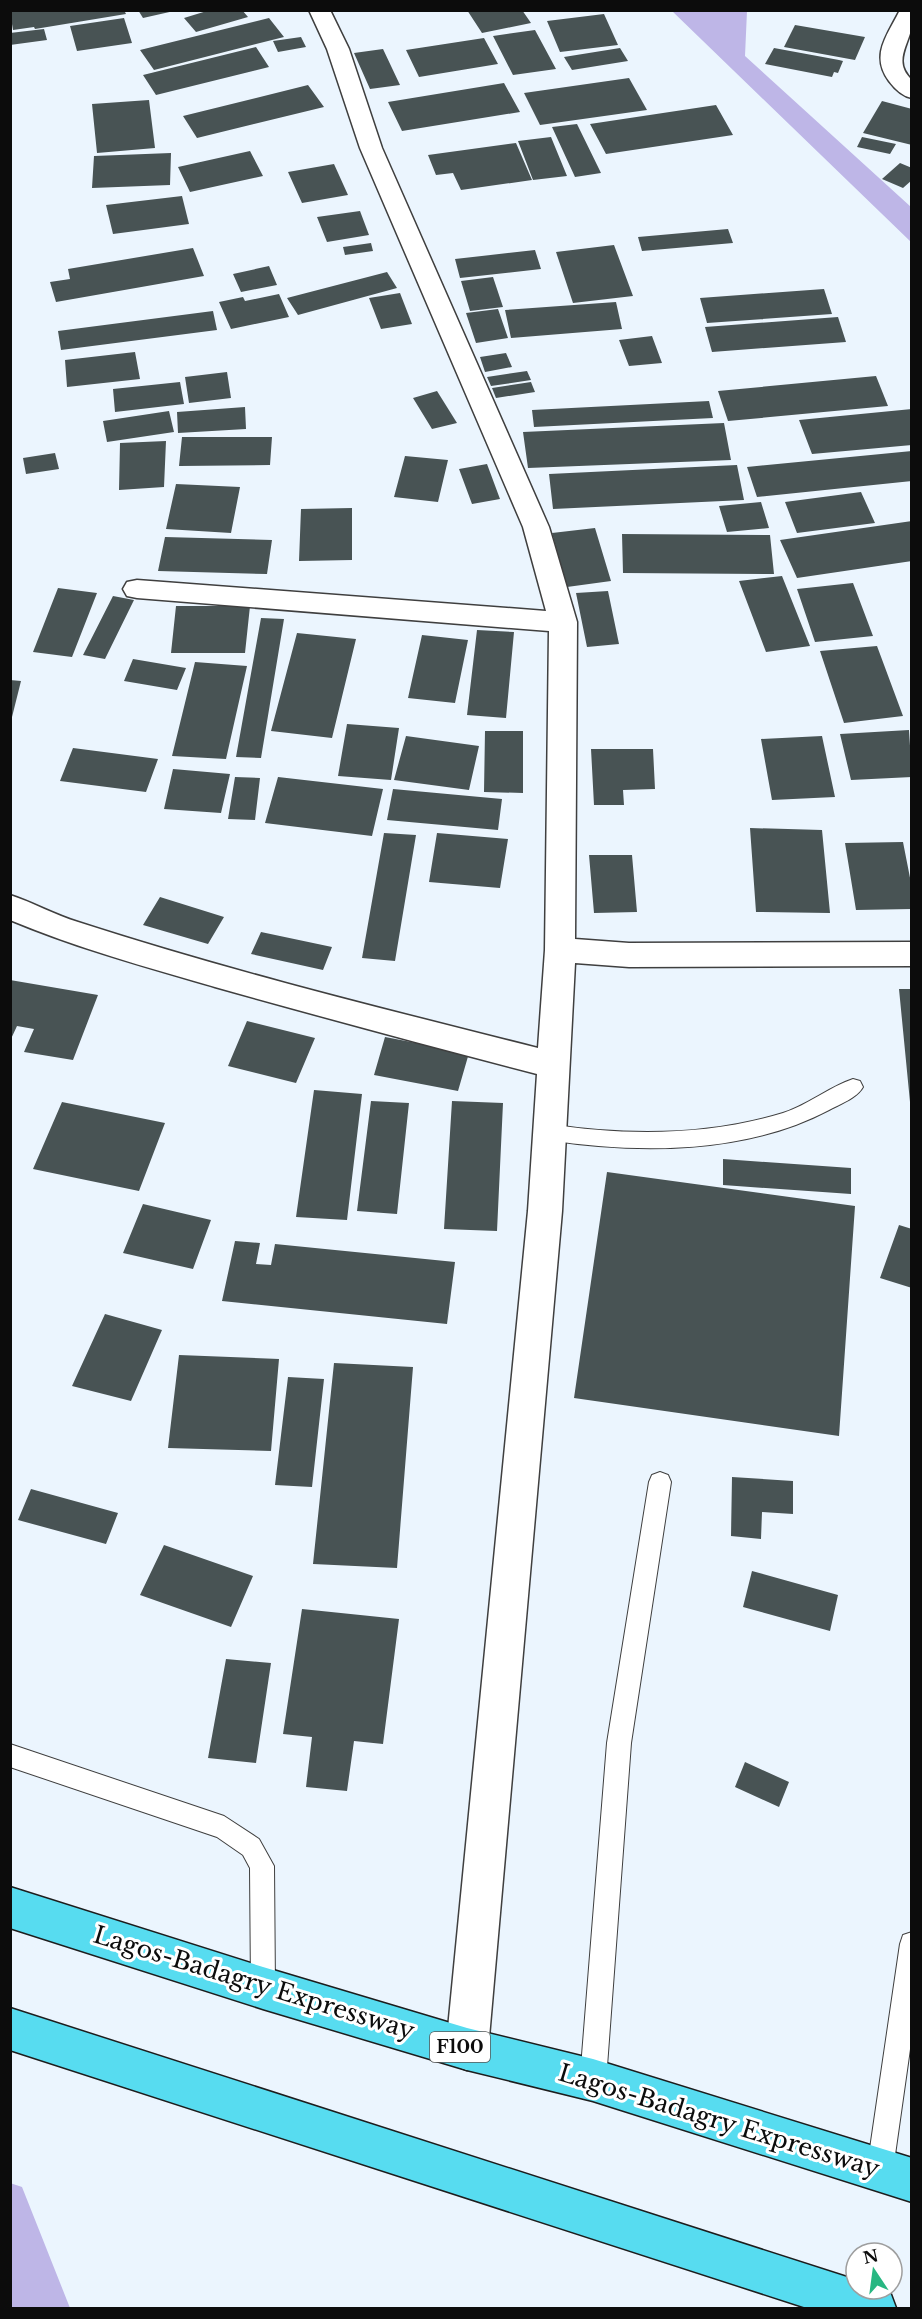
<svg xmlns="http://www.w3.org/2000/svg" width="922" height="2319" font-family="'Libre Baskerville',serif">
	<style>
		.green { fill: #beb6e7 }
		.building { fill: #485354 }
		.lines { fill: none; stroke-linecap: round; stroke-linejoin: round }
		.lane-casing { stroke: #3f3f3f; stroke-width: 2 }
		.street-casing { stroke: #3f3f3f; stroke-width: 3 }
		.highway-casing { stroke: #1d1d1d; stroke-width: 3 }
		.lane { fill: #fff; fill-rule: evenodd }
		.street { fill: #fff; fill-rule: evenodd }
		.highway { fill: #57dcf0; fill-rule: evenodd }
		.labels { text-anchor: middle; stroke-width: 6; stroke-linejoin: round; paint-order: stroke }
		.shield { fill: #fff; stroke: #555; stroke-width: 1.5 }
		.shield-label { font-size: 18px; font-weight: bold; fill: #0c0c0c }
		.near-street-label { font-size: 24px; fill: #0c0c0c; stroke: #fff }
	</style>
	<rect width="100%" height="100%" fill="#ebf5fe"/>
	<!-- green -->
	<path class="green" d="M 672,11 L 747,11 L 745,56 L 911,207 L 911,242 Z
		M 10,2183 L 22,2187 L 70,2308 L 11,2308 Z"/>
	<!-- building -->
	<path class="building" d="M 17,10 L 124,10 L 126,14 L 35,29 L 34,27 L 13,30 L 10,12 Z
		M 138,10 L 174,10 L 174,11 L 143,18 Z
		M 210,10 L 242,10 L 248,17 L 196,32 L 184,18 Z
		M 467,10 L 522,10 L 531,23 L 482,33 Z
		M 604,14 L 618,45 L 560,52 L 547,21 Z
		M 124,18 L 132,43 L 77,51 L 70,26 Z
		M 269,18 L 284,37 L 154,70 L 140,50 Z
		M 795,25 L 865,37 L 855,60 L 784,47 Z
		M 44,29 L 47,40 L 10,45 L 10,33 Z
		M 535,30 L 556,69 L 513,75 L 493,36 Z
		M 301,37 L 306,47 L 278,52 L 273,41 Z
		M 484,38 L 498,64 L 419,77 L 406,50 Z
		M 256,47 L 269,67 L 156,95 L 143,75 Z
		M 620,48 L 628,61 L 572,70 L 564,57 Z
		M 774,48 L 839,60 L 843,61 L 838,73 L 834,72 L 832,77 L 765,64 Z
		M 383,49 L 400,85 L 370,89 L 354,53 Z
		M 629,78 L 647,110 L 540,125 L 524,93 Z
		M 504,83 L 520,112 L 402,131 L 388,102 Z
		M 308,85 L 324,107 L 197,138 L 183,116 Z
		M 149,100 L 155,148 L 97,153 L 92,104 Z
		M 882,101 L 912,109 L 912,145 L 863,133 Z
		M 716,105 L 733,135 L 606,154 L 590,124 Z
		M 577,124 L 601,173 L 575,177 L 552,127 Z
		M 551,137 L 567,176 L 533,180 L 518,141 Z
		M 862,137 L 896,144 L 890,154 L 857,147 Z
		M 516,143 L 532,180 L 461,190 L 453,173 L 436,175 L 428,155 Z
		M 250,151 L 263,176 L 190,192 L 178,167 Z
		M 171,153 L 170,185 L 92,188 L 94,156 Z
		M 900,163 L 912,168 L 912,180 L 903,188 L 882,179 Z
		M 334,164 L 348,195 L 302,203 L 288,172 Z
		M 182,196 L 189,224 L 113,234 L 106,205 Z
		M 360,211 L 369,235 L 327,242 L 317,217 Z
		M 728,229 L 733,243 L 642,251 L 638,237 Z
		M 371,243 L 373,251 L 345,255 L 343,247 Z
		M 614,245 L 633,296 L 573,303 L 556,252 Z
		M 193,248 L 204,276 L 56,302 L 50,282 L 70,279 L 68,269 Z
		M 535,250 L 541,269 L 460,278 L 455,259 Z
		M 269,266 L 277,285 L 241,292 L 233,274 Z
		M 387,272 L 397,288 L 298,315 L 287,298 Z
		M 493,277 L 503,307 L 470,311 L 461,281 Z
		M 824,289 L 832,314 L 707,323 L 700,298 Z
		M 400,293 L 412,324 L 381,329 L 369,298 Z
		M 279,294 L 289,317 L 231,329 L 219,302 L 243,297 L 245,301 Z
		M 616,302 L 622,329 L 511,338 L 505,310 Z
		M 498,309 L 508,338 L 476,343 L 466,313 Z
		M 213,311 L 217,330 L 61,350 L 58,331 Z
		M 838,317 L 846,342 L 712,352 L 705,327 Z
		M 652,336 L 662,363 L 629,366 L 619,340 Z
		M 135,352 L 140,379 L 67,387 L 65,360 Z
		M 506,353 L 512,367 L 485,372 L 480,357 Z
		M 527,371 L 531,380 L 491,386 L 487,377 Z
		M 227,372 L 231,398 L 189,403 L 185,377 Z
		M 876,376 L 888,406 L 728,421 L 718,391 Z
		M 180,382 L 184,404 L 115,412 L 113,389 Z
		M 531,382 L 535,392 L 496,398 L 492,388 Z
		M 437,391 L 457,423 L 432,429 L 413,398 Z
		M 709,401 L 713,418 L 534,427 L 532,410 Z
		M 245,407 L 246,429 L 178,433 L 177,412 Z
		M 912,409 L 912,445 L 812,454 L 799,420 Z
		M 169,411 L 174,432 L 107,442 L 103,421 Z
		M 724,423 L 731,460 L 528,468 L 523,432 Z
		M 182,437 L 272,437 L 270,465 L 179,466 Z
		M 166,441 L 164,487 L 119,490 L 120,443 Z
		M 912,451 L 912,481 L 757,497 L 747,467 Z
		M 55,453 L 59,469 L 26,474 L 23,458 Z
		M 405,456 L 448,460 L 438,502 L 394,497 Z
		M 487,464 L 500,499 L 472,504 L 459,469 Z
		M 737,465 L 744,500 L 553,509 L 549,474 Z
		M 176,484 L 240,487 L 231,533 L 166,529 Z
		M 861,492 L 875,523 L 797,533 L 785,502 Z
		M 761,502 L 769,528 L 727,532 L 719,506 Z
		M 352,508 L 352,560 L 299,561 L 301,509 Z
		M 912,521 L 912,561 L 797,578 L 780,540 Z
		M 595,528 L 611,581 L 567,587 L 552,533 Z
		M 622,534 L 770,535 L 774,574 L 623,573 Z
		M 165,537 L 272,540 L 267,574 L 158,571 Z
		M 782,576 L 810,646 L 766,652 L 739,581 Z
		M 853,583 L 873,636 L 815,642 L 797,589 Z
		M 58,588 L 97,593 L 72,657 L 33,652 Z
		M 608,591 L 619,644 L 587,647 L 576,593 Z
		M 113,596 L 134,600 L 105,659 L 83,655 Z
		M 176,606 L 250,606 L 245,653 L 171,653 Z
		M 261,618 L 284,619 L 261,758 L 236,757 Z
		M 477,630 L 514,632 L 506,718 L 467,715 Z
		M 297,633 L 356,639 L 332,738 L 271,731 Z
		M 422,635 L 468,640 L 455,703 L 408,698 Z
		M 877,646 L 903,716 L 844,723 L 820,651 Z
		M 133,659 L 186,668 L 177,690 L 124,681 Z
		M 195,662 L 247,666 L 226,759 L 172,756 Z
		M 10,680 L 21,681 L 11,721 L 10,720 Z
		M 347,724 L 399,728 L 391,780 L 338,776 Z
		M 909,730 L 912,777 L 851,780 L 840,734 Z
		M 485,731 L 523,731 L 523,793 L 484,792 Z
		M 406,736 L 479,746 L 469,790 L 394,780 Z
		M 822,736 L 835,797 L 772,800 L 761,739 Z
		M 73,748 L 158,759 L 146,792 L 60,781 Z
		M 591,749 L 653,749 L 655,789 L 623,790 L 624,805 L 594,805 Z
		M 173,769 L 230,774 L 221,813 L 164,809 Z
		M 235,777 L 260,778 L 255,820 L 228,819 Z
		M 278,777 L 383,789 L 372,836 L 265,823 Z
		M 393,789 L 502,799 L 498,830 L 387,820 Z
		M 750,828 L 822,830 L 830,913 L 756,912 Z
		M 384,833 L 416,835 L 395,961 L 362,958 Z
		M 437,833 L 508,839 L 500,888 L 429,882 Z
		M 903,842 L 912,888 L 912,909 L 856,910 L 845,843 Z
		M 589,855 L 632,855 L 637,912 L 594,913 Z
		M 160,897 L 224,917 L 208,944 L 143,925 Z
		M 261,932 L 332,947 L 323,970 L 251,954 Z
		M 10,980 L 98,995 L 73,1060 L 24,1052 L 34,1029 L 17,1026 L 10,1041 Z
		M 899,989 L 912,989 L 912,1102 L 910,1102 Z
		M 247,1021 L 315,1038 L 296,1083 L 228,1066 Z
		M 385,1037 L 469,1053 L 458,1091 L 374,1075 Z
		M 314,1090 L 362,1094 L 347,1220 L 296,1217 Z
		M 371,1101 L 409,1103 L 397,1214 L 357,1211 Z
		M 452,1101 L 503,1103 L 497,1231 L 444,1229 Z
		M 62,1102 L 165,1123 L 139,1191 L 33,1169 Z
		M 723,1159 L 851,1168 L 851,1194 L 723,1185 Z
		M 607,1172 L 855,1206 L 839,1436 L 574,1398 Z
		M 143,1204 L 211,1220 L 193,1269 L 123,1253 Z
		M 899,1225 L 912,1229 L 912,1288 L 880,1278 Z
		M 235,1241 L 260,1243 L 256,1264 L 271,1265 L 275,1244 L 455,1262 L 447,1324 L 222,1301 Z
		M 105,1314 L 162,1330 L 131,1401 L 72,1386 Z
		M 179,1355 L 279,1359 L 271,1451 L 168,1448 Z
		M 334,1363 L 413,1367 L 397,1568 L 313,1564 Z
		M 288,1377 L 324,1379 L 312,1487 L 275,1485 Z
		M 732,1477 L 793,1481 L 793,1514 L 762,1512 L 761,1539 L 731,1536 Z
		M 31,1489 L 118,1513 L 106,1544 L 18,1520 Z
		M 164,1545 L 253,1576 L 231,1627 L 140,1595 Z
		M 752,1571 L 838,1595 L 830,1631 L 743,1607 Z
		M 302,1609 L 399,1619 L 383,1744 L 354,1741 L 347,1791 L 306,1787 L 312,1737 L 283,1734 Z
		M 226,1659 L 271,1663 L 256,1763 L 208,1758 Z
		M 745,1762 L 789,1782 L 779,1807 L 735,1787 Z"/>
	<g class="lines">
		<!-- lane casing -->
		<g class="lane-casing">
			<path id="lane" d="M 853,1079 L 860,1081 L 863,1087 C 857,1098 840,1104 829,1110 C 746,1154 639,1154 548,1140 L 541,1138 L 538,1132 L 541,1126 L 548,1124 C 625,1136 708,1136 783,1113 C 808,1105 829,1087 853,1079 Z
				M 660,1472 L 668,1475 L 671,1482 L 631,1743 L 606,2080 L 602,2089 L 593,2093 L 584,2089 L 580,2080 L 607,1743 L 649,1482 L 652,1475 Z
				M 10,1744 L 224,1816 L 259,1839 L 274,1866 L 275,1988 L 272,1997 L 263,2000 L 254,1997 L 251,1988 L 250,1868 L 243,1855 L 217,1837 L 10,1767 Z
				M 912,1932 L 912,2035 L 893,2169 L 889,2178 L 880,2182 L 871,2178 L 867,2169 L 900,1944 L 903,1935 Z"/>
		</g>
		<!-- street casing -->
		<g class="street-casing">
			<path id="street" d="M 309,10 L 330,10 L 349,49 L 382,148 L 549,527 L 577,622 L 575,939 L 629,943 L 912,942 L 912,966 L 629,967 L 575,963 L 562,1211 L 488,2049 L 482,2064 L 467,2070 L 452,2064 L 446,2049 L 528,1211 L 537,1074 C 429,1046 322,1017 215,987 C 146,967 77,948 10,920 L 10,895 C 34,903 55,915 78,922 C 229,971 384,1009 538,1048 L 545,950 L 549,631 L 137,598 L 127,596 L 123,589 L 127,582 L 137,580 L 546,611 L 523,527 L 360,148 L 327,49 Z
				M 900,10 L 912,10 C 912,17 913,25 911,30 C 906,49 894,63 912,80 L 912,98 C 902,96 895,89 889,81 C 870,55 887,36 900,10 Z"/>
		</g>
		<!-- highway casing -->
		<g class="highway-casing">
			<path id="highway" d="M 10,1887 L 263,1967 L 467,2028 L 593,2059 L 912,2158 L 912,2202 L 593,2101 L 467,2070 L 263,2009 L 10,1928 Z
				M 10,2008 L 856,2280 L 856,2289 L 882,2289 L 890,2292 L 896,2308 L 807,2308 L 10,2050 Z"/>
		</g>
		<!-- lane -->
		<use href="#lane" class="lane"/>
		<!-- street -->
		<use href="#street" class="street"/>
		<!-- highway -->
		<use href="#highway" class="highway"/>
	</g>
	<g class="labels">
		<!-- shield labels -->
		<rect class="shield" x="430" y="2032" width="60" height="30" rx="4.5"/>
		<g class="shield-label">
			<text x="460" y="2053">F100</text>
		</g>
		<!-- near-street labels -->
		<g class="near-street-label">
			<text transform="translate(254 1983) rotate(17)" y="8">Lagos-Badagry Expressway</text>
			<text transform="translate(719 2121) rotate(17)" y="8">Lagos-Badagry Expressway</text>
		</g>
	</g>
	<!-- border -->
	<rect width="922" height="2319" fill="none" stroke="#0c0c0c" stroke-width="24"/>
	<!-- north arrow -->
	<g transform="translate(874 2271) rotate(347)"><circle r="28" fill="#ffffff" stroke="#9e9e9e" stroke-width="1.5"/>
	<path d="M0-4.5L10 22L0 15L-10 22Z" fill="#28b782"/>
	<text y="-9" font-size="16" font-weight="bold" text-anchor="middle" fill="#0c0c0c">N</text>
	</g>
</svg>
